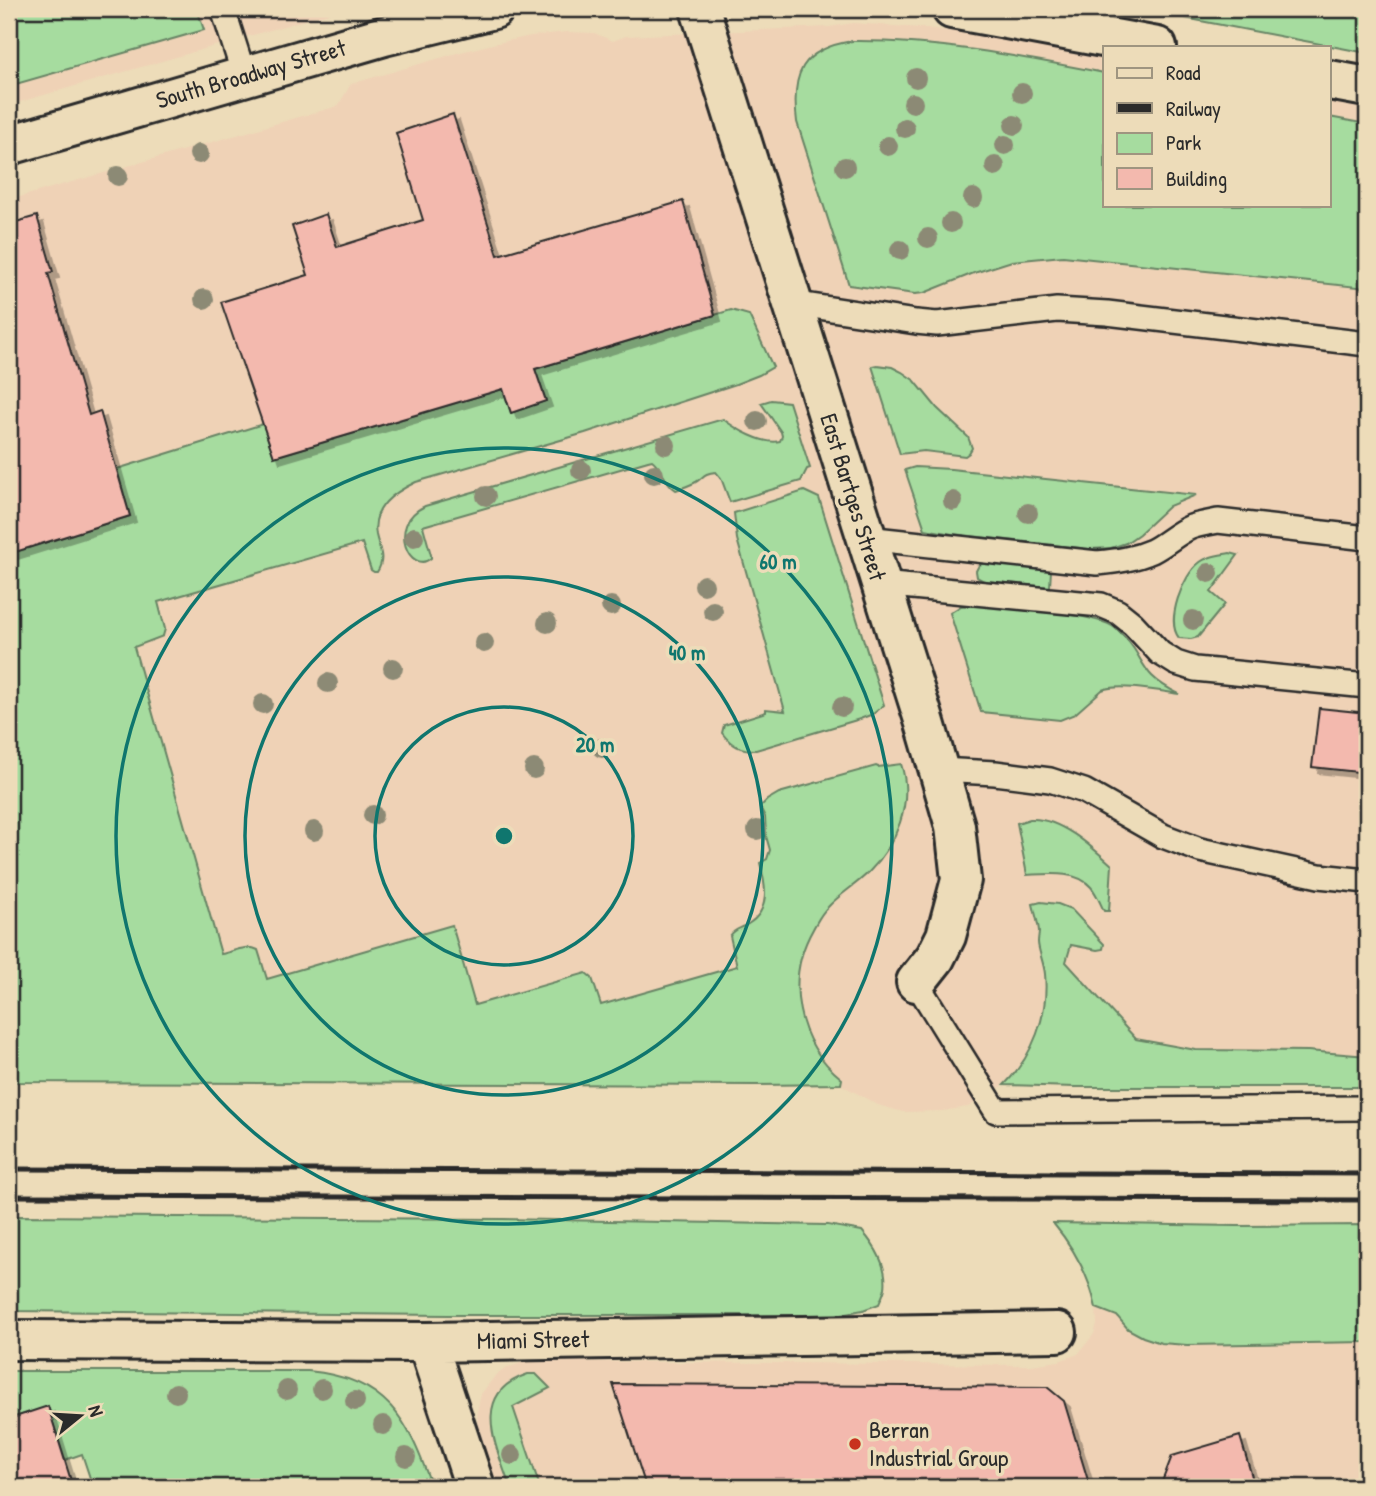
<svg xmlns="http://www.w3.org/2000/svg" width="1376" height="1496" font-family="'Patrick Hand',sans-serif">
	<style>
		.built { fill: #efd2b6 }
		.green { fill: #a6dc9f; stroke: #688465; stroke-width: 2 }
		.building { fill: #f3b9ae; stroke: #2b2b2b; stroke-width: 2; filter: url(#shadow) }
		.lines { fill: none; stroke-linecap: round; stroke-linejoin: round }
		.service-casing { stroke: #2b2b2b; stroke-width: 28 }
		.minor-casing { stroke: #2b2b2b; stroke-width: 44 }
		.tertiary-casing { stroke: #2b2b2b; stroke-width: 44 }
		.primary-casing { stroke: #2b2b2b; stroke-width: 44 }
		.service { stroke: #eddcb9; stroke-width: 23 }
		.minor { stroke: #eddcb9; stroke-width: 38 }
		.tertiary { stroke: #eddcb9; stroke-width: 38 }
		.primary { stroke: #eddcb9; stroke-width: 38 }
		.rail { stroke: #2b2b2b; stroke-width: 5 }
		.tree { fill: #8c8a74 }
		.ring { fill: none; stroke: #0f766e; stroke-width: 3.5 }
		.poi-dot { fill: #c8321e; stroke: #eddcb9; stroke-width: 2.5 }
		.labels { text-anchor: middle; stroke-width: 7; stroke-linejoin: round; paint-order: stroke }
		.street-label { font-size: 24px; fill: #2b2b2b; stroke: #eddcb9 }
		.poi-label { font-size: 24px; fill: #2b2b2b; stroke: #eddcb9; text-anchor: start }
		.centre { fill: #0f766e; stroke: #eddcb9; stroke-width: 3.5 }
		.ring-label { font-size: 21px; text-anchor: middle; font-weight: bold; fill: #0f766e; stroke: #eddcb9; stroke-width: 7; stroke-linejoin: round; paint-order: stroke }
	</style>
	<defs>
		<filter id="shadow"><feDropShadow dx="6" dy="6" stdDeviation="0" flood-color="#0004"/></filter>
	</defs>
	<rect width="100%" height="100%" fill="#eddcb9"/>
	<filter id="ink" filterUnits="userSpaceOnUse"><feTurbulence type="fractalNoise" baseFrequency=".0143" numOctaves="2"/><feDisplacementMap in="SourceGraphic" scale="14" xChannelSelector="R" yChannelSelector="G"/><feConvolveMatrix kernelMatrix="1 2 1 2 8 2 1 2 1" color-interpolation-filters="sRGB"/></filter>
	<g filter="url(#ink)">
		<!-- built -->
		<path class="built" d="M 9,9 L 343,9 L 9,105 Z
			M 853,23 L 935,29 L 1014,40 L 1105,56 L 1105,205 L 1329,205 L 1329,101 L 1367,108 L 1367,1087 L 1075,1087 L 1004,1085 L 968,1107 L 942,1111 L 903,1112 L 878,1105 L 840,1084 L 758,1085 L 9,1082 L 9,200 L 338,106 L 351,84 L 457,53 L 493,44 L 531,36 L 567,32 L 594,33 L 613,41 L 626,36 L 829,27 Z
			M 1053,1223 L 1237,1226 L 1367,1225 L 1367,1487 L 496,1487 L 479,1437 L 477,1422 L 478,1408 L 481,1394 L 495,1376 L 505,1369 L 526,1361 L 1031,1365 L 1059,1361 L 1078,1354 L 1094,1334 L 1097,1324 L 1096,1308 L 1092,1291 L 1077,1256 L 1070,1242 Z"/>
		<!-- green -->
		<path class="green" d="M 9,9 L 197,9 L 204,30 L 9,86 Z
			M 1138,9 L 1367,9 L 1367,53 Z
			M 852,41 C 937,40 1022,57 1105,73 L 1105,205 L 1329,205 L 1329,117 L 1367,124 L 1367,288 L 1063,256 L 1012,261 L 974,273 L 924,293 L 915,294 L 849,285 L 797,122 C 791,74 801,49 852,41 Z
			M 731,310 L 749,315 L 773,367 L 759,375 L 736,384 L 585,433 L 416,482 C 395,492 371,507 376,535 C 379,549 386,558 377,572 L 374,572 L 371,570 L 362,543 L 158,602 L 165,629 L 163,636 L 134,647 L 221,954 C 233,952 246,944 258,950 L 267,979 L 452,925 L 475,1005 L 586,973 L 592,978 L 601,1005 L 737,966 L 730,936 C 735,928 741,929 748,924 C 771,910 766,886 760,863 L 767,859 L 770,850 L 766,836 L 765,817 L 760,807 L 767,800 L 779,793 L 876,766 L 878,767 L 901,764 C 914,803 896,845 869,872 C 856,885 840,894 828,907 C 821,913 817,922 813,929 C 784,980 797,1043 842,1079 L 841,1084 L 758,1085 L 9,1082 L 9,554 L 130,516 L 117,469 L 263,424 L 274,457 L 503,389 L 511,413 L 546,401 L 535,369 Z
			M 877,365 L 892,367 L 902,372 L 915,381 L 937,408 L 968,437 L 972,448 L 969,453 L 965,456 L 924,451 L 900,454 L 872,366 Z
			M 771,400 L 789,402 L 810,468 L 807,469 L 801,481 L 730,502 L 721,478 L 716,472 C 702,473 704,478 694,483 C 688,486 682,488 676,490 C 663,481 662,467 652,460 L 648,461 L 423,526 L 431,555 L 431,558 C 411,576 385,525 425,506 L 723,419 C 736,429 763,445 780,441 L 782,436 L 781,432 L 761,403 Z
			M 915,467 L 951,469 L 1196,495 L 1169,506 L 1139,534 L 1126,543 L 1111,548 L 1090,549 L 952,534 L 925,529 L 905,470 Z
			M 804,491 L 819,498 L 884,705 L 873,714 L 860,719 L 756,750 C 740,750 732,746 722,733 L 724,725 L 766,712 L 766,709 L 785,711 L 737,539 L 734,513 Z
			M 1230,553 L 1238,555 L 1211,592 L 1225,604 L 1198,637 L 1191,639 L 1179,638 C 1165,621 1183,575 1199,563 C 1207,556 1220,555 1230,553 Z
			M 985,563 L 1051,570 L 1050,587 L 984,581 L 977,577 L 976,571 L 979,565 Z
			M 971,605 C 1000,608 1097,612 1115,628 C 1122,634 1129,641 1134,649 C 1140,658 1144,668 1152,676 C 1160,684 1169,689 1179,694 C 1159,691 1119,683 1102,690 L 1075,714 L 1060,720 L 981,712 L 950,613 L 961,606 Z
			M 1030,819 C 1059,817 1091,846 1112,865 L 1109,911 L 1104,911 C 1100,903 1097,894 1091,887 C 1077,870 1047,874 1027,875 L 1017,823 Z
			M 1041,902 L 1058,904 L 1071,909 L 1104,944 L 1103,949 L 1097,950 L 1071,945 L 1066,962 L 1136,1039 L 1196,1050 L 1308,1051 L 1367,1056 L 1367,1087 L 1075,1087 L 1004,1085 C 1033,1056 1049,1015 1045,974 C 1044,963 1038,950 1038,942 C 1038,938 1039,935 1039,931 C 1038,922 1035,913 1033,904 Z
			M 9,1216 L 502,1219 L 828,1225 L 862,1231 C 875,1246 888,1266 885,1288 C 884,1293 881,1299 879,1304 L 863,1310 L 836,1315 L 448,1315 L 9,1311 Z
			M 1053,1223 L 1237,1226 L 1367,1225 L 1367,1342 L 1187,1345 L 1161,1343 L 1143,1337 L 1128,1329 L 1117,1316 L 1096,1308 C 1089,1275 1074,1248 1053,1223 Z
			M 9,1371 L 308,1371 C 388,1379 407,1418 432,1487 L 93,1487 L 82,1454 L 65,1460 L 48,1407 L 9,1419 Z
			M 528,1374 L 536,1374 L 550,1388 L 513,1407 L 540,1487 L 510,1487 C 496,1446 469,1393 528,1374 Z"/>
		<!-- building -->
		<path class="building" d="M 453,114 L 498,255 L 683,201 L 715,315 L 535,369 L 546,401 L 511,413 L 503,389 L 274,457 L 221,302 L 308,275 L 292,226 L 326,214 L 337,247 L 423,220 L 396,133 Z
			M 37,216 L 53,272 L 48,273 L 89,415 L 100,411 L 130,516 L 9,554 L 9,224 Z
			M 1319,708 L 1367,713 L 1367,773 L 1312,767 Z
			M 613,1384 L 1047,1387 L 1064,1401 L 1090,1487 L 646,1487 Z
			M 48,1406 L 73,1487 L 9,1487 L 9,1419 Z
			M 1240,1436 L 1255,1487 L 1160,1487 L 1172,1456 Z"/>
		<g class="lines">
			<!-- service casing -->
			<g class="service-casing">
				<path id="service" d="M 223,9 L 244,75
					M 792,303 L 916,322 L 937,324 L 1057,310 L 1107,313 L 1367,344
					M 866,538 L 1097,563 C 1117,561 1134,559 1152,551 C 1166,544 1177,533 1191,527 C 1200,524 1209,523 1218,521 L 1367,538
					M 881,584 L 1101,605 L 1118,612 L 1133,624 L 1160,653 L 1176,663 L 1195,669 L 1367,686
					M 939,770 L 995,773 L 1050,780 L 1084,791 L 1163,836 L 1200,850 L 1319,876 L 1367,881
					M 916,982 L 996,1111 L 1367,1108"/>
			</g>
			<!-- minor casing -->
			<g class="minor-casing">
				<path id="minor" d="M 700,9 L 925,723 L 955,826 L 961,880 L 946,936 L 935,958 L 916,982
					M 475,1487 L 427,1342 L 1057,1332"/>
			</g>
			<!-- tertiary casing -->
			<g class="tertiary-casing">
				<path id="tertiary" d="M 9,1340 L 427,1342"/>
			</g>
			<!-- primary casing -->
			<g class="primary-casing">
				<path id="primary" d="M 952,9 L 1157,47
					M 1329,80 L 1367,87
					M 9,145 L 384,36 L 494,9"/>
			</g>
			<!-- service -->
			<use href="#service" class="service"/>
			<!-- minor -->
			<use href="#minor" class="minor"/>
			<!-- tertiary -->
			<use href="#tertiary" class="tertiary"/>
			<!-- primary -->
			<use href="#primary" class="primary"/>
			<!-- rail -->
			<path class="rail" d="M 9,1169 L 1367,1174
				M 9,1196 L 1367,1200"/>
		</g>
		<!-- trees -->
		<g class="tree">
			<circle cx="916" cy="78" r="10"/>
			<circle cx="1022" cy="93" r="10"/>
			<circle cx="913" cy="103" r="10"/>
			<circle cx="1014" cy="125" r="10"/>
			<circle cx="905" cy="128" r="10"/>
			<circle cx="1005" cy="145" r="10"/>
			<circle cx="888" cy="146" r="10"/>
			<circle cx="199" cy="154" r="10"/>
			<circle cx="995" cy="166" r="10"/>
			<circle cx="845" cy="167" r="10"/>
			<circle cx="118" cy="176" r="10"/>
			<circle cx="973" cy="198" r="10"/>
			<circle cx="951" cy="223" r="10"/>
			<circle cx="928" cy="238" r="10"/>
			<circle cx="900" cy="250" r="10"/>
			<circle cx="204" cy="299" r="10"/>
			<circle cx="757" cy="421" r="10"/>
			<circle cx="666" cy="445" r="10"/>
			<circle cx="581" cy="470" r="10"/>
			<circle cx="654" cy="474" r="10"/>
			<circle cx="486" cy="496" r="10"/>
			<circle cx="953" cy="501" r="10"/>
			<circle cx="1028" cy="513" r="10"/>
			<circle cx="414" cy="537" r="10"/>
			<circle cx="1209" cy="573" r="10"/>
			<circle cx="704" cy="585" r="10"/>
			<circle cx="611" cy="606" r="10"/>
			<circle cx="713" cy="611" r="10"/>
			<circle cx="1193" cy="620" r="10"/>
			<circle cx="547" cy="623" r="10"/>
			<circle cx="484" cy="643" r="10"/>
			<circle cx="393" cy="668" r="10"/>
			<circle cx="328" cy="683" r="10"/>
			<circle cx="263" cy="704" r="10"/>
			<circle cx="842" cy="707" r="10"/>
			<circle cx="602" cy="748" r="10"/>
			<circle cx="534" cy="769" r="10"/>
			<circle cx="373" cy="815" r="10"/>
			<circle cx="757" cy="830" r="10"/>
			<circle cx="314" cy="831" r="10"/>
			<circle cx="322" cy="1389" r="10"/>
			<circle cx="287" cy="1390" r="10"/>
			<circle cx="176" cy="1393" r="10"/>
			<circle cx="355" cy="1401" r="10"/>
			<circle cx="383" cy="1425" r="10"/>
			<circle cx="512" cy="1455" r="10"/>
			<circle cx="406" cy="1457" r="10"/>
		</g>
	</g>
	<!-- distance rings -->
	<g class="ring">
		<circle cx="504" cy="836" r="129"/>
		<circle cx="504" cy="836" r="259"/>
		<circle cx="504" cy="836" r="388"/>
	</g>
	<!-- markers -->
	<circle class="poi-dot" cx="855" cy="1444" r="7"/>
	<g class="labels">
		<!-- street labels -->
		<g class="street-label">
			<text transform="translate(251 74) rotate(-16)" y="8">South Broadway Street</text>
			<text transform="translate(853 497) rotate(73)" y="8">East Bartges Street</text>
			<text transform="translate(533 1340) rotate(-1)" y="8">Miami Street</text>
		</g>
		<!-- poi labels -->
		<g class="poi-label">
			<text x="869" y="1438">Berran<tspan x="869" dy="28">Industrial Group</tspan></text>
		</g>
	</g>
	<circle cx="504" cy="836" r="10" class="centre"/>
	<g class="ring-label">
		<text x="778" y="569">60 m</text>
		<text x="687" y="660">40 m</text>
		<text x="595" y="752">20 m</text>
	</g>
	<!-- margin -->
	<rect width="1376" height="1496" fill="none" stroke="#eddcb9" stroke-width="35"/>
	<rect x="18" y="18" width="1341" height="1461" fill="none" stroke="#2b2b2b" stroke-width="2.5" filter="url(#ink)"/>
	<!-- legend -->
	<rect x="1103" y="46" width="228" height="161" fill="#eddcb9" stroke="#9f9580" stroke-width="2"/>
	<rect x="1117" y="68" width="35" height="10" fill="#eddcb9" stroke="#9f9580" stroke-width="2"/>
	<text x="1166" y="80" font-size="21" fill="#2b2b2b">Road</text>
	<rect x="1117" y="103" width="35" height="10" fill="#2b2b2b" stroke="#9f9580" stroke-width="2"/>
	<text x="1166" y="116" font-size="21" fill="#2b2b2b">Railway</text>
	<rect x="1117" y="133" width="35" height="21" fill="#a6dc9f" stroke="#9f9580" stroke-width="2"/>
	<text x="1166" y="150" font-size="21" fill="#2b2b2b">Park</text>
	<rect x="1117" y="168" width="35" height="21" fill="#f3b9ae" stroke="#9f9580" stroke-width="2"/>
	<text x="1166" y="186" font-size="21" fill="#2b2b2b">Building</text>
	<!-- north arrow -->
	<g transform="translate(80 1416) rotate(72)" stroke="#eddcb9" stroke-width="5" paint-order="stroke">
	<path d="M0-5L12 26L0 18L-12 26Z" fill="#2b2b2b"/>
	<text y="-10" font-size="19" font-weight="bold" text-anchor="middle" fill="#2b2b2b">N</text>
	</g>
</svg>
